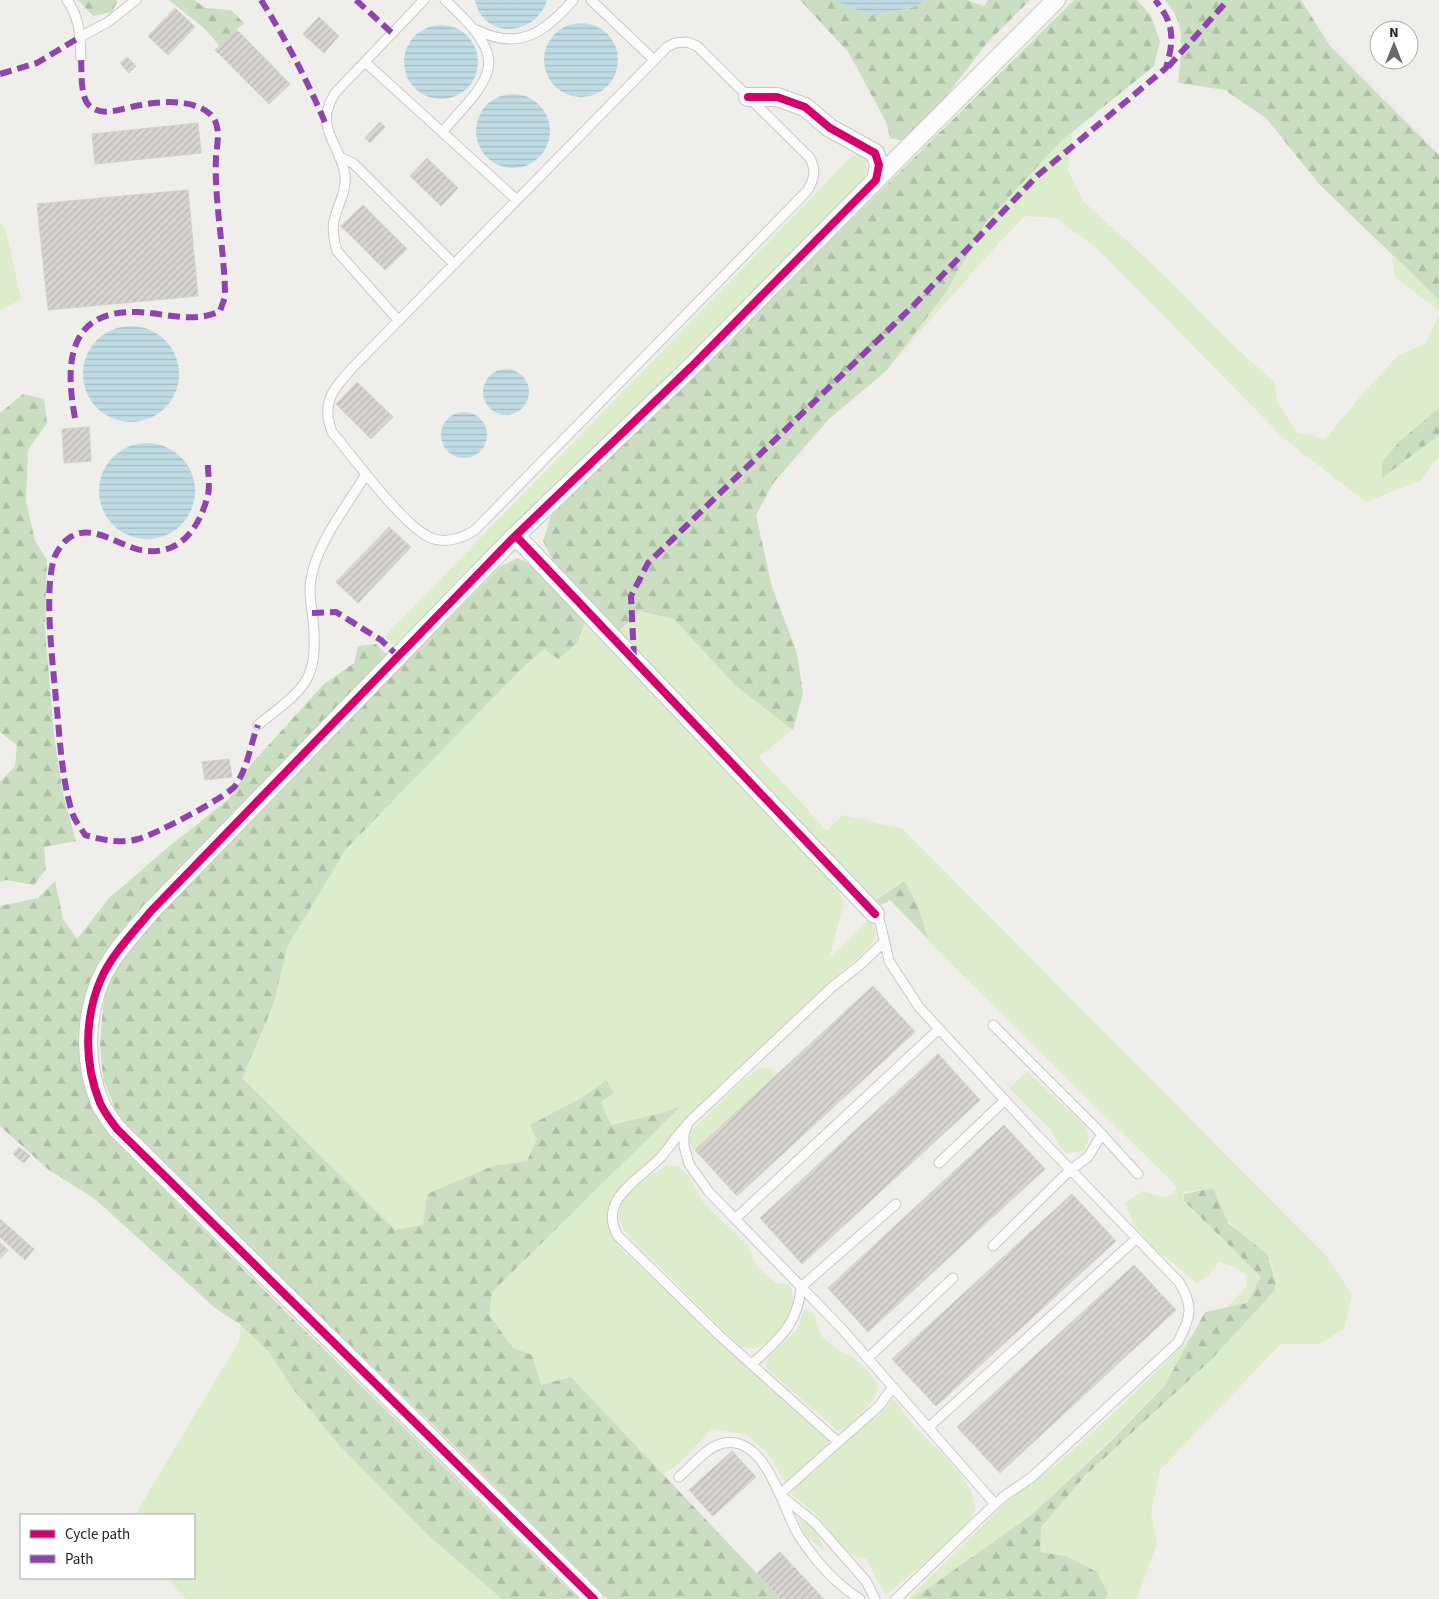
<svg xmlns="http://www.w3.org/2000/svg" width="1439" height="1599" font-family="'Source Sans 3',sans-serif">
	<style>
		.grass { fill: #ddeccb }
		.forest { fill: url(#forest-firs) }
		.water { fill: url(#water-rules) }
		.building { fill: url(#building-hatch); stroke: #d3d0cc }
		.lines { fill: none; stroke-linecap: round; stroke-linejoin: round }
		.service-casing { stroke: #c9c8c7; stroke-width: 11 }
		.minor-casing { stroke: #c9c8c7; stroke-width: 20 }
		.service { stroke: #fdfcfc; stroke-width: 9 }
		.minor { stroke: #fdfcfc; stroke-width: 18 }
		.quiet { stroke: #8e44ad; stroke-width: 6; stroke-dasharray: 12 6; stroke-linecap: butt }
		.cycleway-casing { stroke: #fff; stroke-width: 11 }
		.cycleway { stroke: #d6006c; stroke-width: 8 }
	</style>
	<defs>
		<pattern id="forest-firs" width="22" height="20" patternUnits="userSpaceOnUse" patternTransform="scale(1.25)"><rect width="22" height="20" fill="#cbdec1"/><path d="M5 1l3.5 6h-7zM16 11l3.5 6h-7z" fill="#aebea6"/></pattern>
		<pattern id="water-rules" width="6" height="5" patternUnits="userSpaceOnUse" patternTransform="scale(1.25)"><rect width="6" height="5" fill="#bfdbe3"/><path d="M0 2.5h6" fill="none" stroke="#a4bcc2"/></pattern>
		<pattern id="building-hatch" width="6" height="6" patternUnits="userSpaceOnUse" patternTransform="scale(1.25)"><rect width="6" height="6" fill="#d7d4d2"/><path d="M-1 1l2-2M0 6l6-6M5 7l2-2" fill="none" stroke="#b8b6b4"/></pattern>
	</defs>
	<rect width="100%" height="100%" fill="#f0eeeb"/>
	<!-- grass -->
	<path class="grass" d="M 1073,130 L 1068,170 L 1083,201 L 1163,274 L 1233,345 L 1274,382 L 1278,404 L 1297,432 L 1325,439 L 1365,391 L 1399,355 L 1425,344 L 1439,315 L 1439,456 L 1421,480 L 1366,502 L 1283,438 L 1100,251 L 1056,218 L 1025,216 L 988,255 L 886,370 L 986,220 L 1061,141 Z
		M 858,150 L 867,157 L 865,177 L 831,215 L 652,392 L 459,578 L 395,646 L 385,636 Z
		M 0,222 L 6,231 L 21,299 L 0,311 Z
		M 1392,256 L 1439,300 L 1439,311 L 1395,277 Z
		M 576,608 L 835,883 L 844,903 L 829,959 L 869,919 C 878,930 877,935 870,947 C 796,1010 726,1079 660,1150 C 643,1169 619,1181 609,1205 C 602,1223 612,1236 622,1250 L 830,1442 L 786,1483 L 767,1452 L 745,1434 L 712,1429 L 677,1465 L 663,1475 L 569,1377 L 540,1386 L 531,1355 L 509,1347 L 485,1315 L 490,1290 L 605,1175 L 679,1107 L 420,1234 L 394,1237 L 238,1077 L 284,947 L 344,846 Z
		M 640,610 L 676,619 L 793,729 L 759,757 L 827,831 L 843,815 L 903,829 L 1329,1259 L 1352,1295 L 1344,1328 L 1320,1344 L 1281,1344 L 1160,1470 L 1151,1513 L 1157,1543 L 1137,1599 L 1096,1599 L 1039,1553 L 1040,1527 L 1086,1476 L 1213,1358 L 1273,1292 C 1283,1257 1251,1245 1231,1224 C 1222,1215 1218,1199 1213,1188 L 1184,1192 L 1183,1201 L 1261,1277 L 1246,1304 L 1225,1309 L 1246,1287 L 1247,1275 L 1233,1266 L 1219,1262 L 1208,1276 L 1197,1283 L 1153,1247 L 1133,1224 L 1125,1203 L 1142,1191 L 1164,1197 L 1172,1195 L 1177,1187 L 927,940 L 919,907 L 903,881 L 875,900 L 867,897 L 619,632 Z
		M 759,1068 L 771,1068 L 777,1075 L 694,1150 L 689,1141 L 690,1132 L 743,1080 Z
		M 1027,1071 L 1086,1127 L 1089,1139 L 1083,1151 L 1067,1153 C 1056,1145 1055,1134 1046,1125 C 1034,1112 1022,1101 1010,1088 Z
		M 667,1166 L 678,1166 L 688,1175 L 703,1202 L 748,1246 L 756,1265 L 776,1283 L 789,1284 C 802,1307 779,1340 756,1348 C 752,1349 745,1347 741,1347 L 631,1239 C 625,1230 617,1222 619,1211 C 622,1194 652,1172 667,1166 Z
		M 804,1309 L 814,1314 L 821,1336 L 838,1350 L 850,1356 L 865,1367 L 878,1385 L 876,1397 L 849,1427 L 837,1430 L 766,1368 L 767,1359 L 798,1328 Z
		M 241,1324 L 263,1337 L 507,1599 L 186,1599 L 165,1578 L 194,1578 L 194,1515 L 135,1515 L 239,1341 Z
		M 1195,1333 L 1166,1383 L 1109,1441 L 1031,1515 L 915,1599 L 908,1599 L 1008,1501 L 1061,1461 L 1139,1389 Z
		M 893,1398 C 901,1409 910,1421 919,1431 C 934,1447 985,1489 973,1514 C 962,1535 907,1577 886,1595 L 875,1577 L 867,1559 C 841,1555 838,1540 822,1521 C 814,1511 802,1503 792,1495 L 794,1487 L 816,1470 L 861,1427 L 881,1413 Z
		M 798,1518 L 814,1528 L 825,1551 L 805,1536 Z"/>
	<!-- forest -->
	<path class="forest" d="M 78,0 L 116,0 L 117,2 L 112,12 L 93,16 Z
		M 169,0 L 194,0 L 206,8 L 231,10 L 245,24 L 234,30 L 219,46 C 207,27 186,15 169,0 Z
		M 800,0 L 833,0 L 873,16 L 914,7 L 927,0 L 967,0 L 984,6 L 988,0 L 1030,0 L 986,44 L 934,112 L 905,141 L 890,138 L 887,124 L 849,53 Z
		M 1074,0 L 1137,0 L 1151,16 L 1160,41 L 1154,66 L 1061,141 L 986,222 L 944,295 L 886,371 L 829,419 L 774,482 L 756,515 L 772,587 L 797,653 L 803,693 L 793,730 L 736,686 L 674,619 L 640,611 L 618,632 L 553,561 L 543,541 L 551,516 Z
		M 1165,0 L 1301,0 L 1330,46 L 1439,155 L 1439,300 L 1319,184 L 1266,118 L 1225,90 L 1178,83 C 1181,53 1188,24 1165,0 Z
		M 23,394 L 44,399 L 47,423 L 28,450 L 26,501 L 35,541 L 47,560 L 45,629 L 54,735 L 63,794 L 76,841 L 44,847 L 46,869 L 34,885 L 6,880 L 0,882 L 0,782 L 15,766 L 17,745 L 0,732 L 0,413 Z
		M 1439,408 L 1439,435 L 1382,478 L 1382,462 L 1399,442 Z
		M 518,558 C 545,570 571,597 584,623 L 577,643 L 558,659 L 544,649 L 521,669 L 346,849 L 287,947 L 274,1003 L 242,1078 L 395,1230 L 423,1225 L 427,1194 L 493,1166 L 527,1161 L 537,1139 L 530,1125 L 585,1096 L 606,1080 L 614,1093 L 601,1102 L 611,1125 L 663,1113 L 681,1106 L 492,1292 L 489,1315 L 513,1348 L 532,1355 L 541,1385 L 571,1377 L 781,1599 L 608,1599 L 428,1420 L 121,1123 L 103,1079 L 100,1044 L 103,1007 L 109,973 L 162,909 L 501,566 Z
		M 376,644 L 387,655 L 260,789 L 128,922 L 106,951 L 88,984 L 79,1031 L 82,1070 L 90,1100 L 114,1139 L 286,1312 L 579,1599 L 502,1599 L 428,1535 L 339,1445 L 293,1389 L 269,1352 L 241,1325 L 215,1308 L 95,1199 L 49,1170 L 0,1126 L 0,906 L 38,898 L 55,881 L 63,919 L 77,939 L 109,898 L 172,844 L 229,799 L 253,762 L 324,684 L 354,663 L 358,646 Z
		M 904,881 L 918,906 L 928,939 L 890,900 L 881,905 L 876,900 Z
		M 1213,1188 L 1228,1223 L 1267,1254 L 1276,1283 L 1274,1291 L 1212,1359 L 1085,1476 L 1041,1527 L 1040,1552 L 1065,1556 L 1097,1572 L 1108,1595 L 1105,1599 L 913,1599 L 1030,1516 L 1110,1442 L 1165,1385 L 1205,1312 L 1247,1303 L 1261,1277 L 1184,1201 L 1184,1194 Z"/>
	<!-- water -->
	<path class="water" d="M 475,0 L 547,0 C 536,37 483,40 475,0 Z
		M 833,0 L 927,0 L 914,7 L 873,16 Z
		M544 60a37 37 0 1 1 74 0a37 37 0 1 1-74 0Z
		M404 62a37 37 0 1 1 74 0a37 37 0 1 1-74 0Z
		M476 131a37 37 0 1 1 74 0a37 37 0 1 1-74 0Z
		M83 374a48 48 0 1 1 96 0a48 48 0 1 1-96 0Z
		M483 392a23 23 0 1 1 46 0a23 23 0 1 1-46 0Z
		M441 435a23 23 0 1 1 46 0a23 23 0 1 1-46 0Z
		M99 491a48 48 0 1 1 96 0a48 48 0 1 1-96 0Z"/>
	<!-- building -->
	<path class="building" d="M 175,8 L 195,27 L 168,55 L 148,36 Z
		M 319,17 L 339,36 L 324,53 L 303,34 Z
		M 236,29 L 290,84 L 269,104 L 215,50 Z
		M 127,57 L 136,66 L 129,73 L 120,63 Z
		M 380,122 L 385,127 L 370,143 L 365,138 Z
		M 198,123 L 201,153 L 95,164 L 92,134 Z
		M 427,158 L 458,188 L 441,206 L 410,176 Z
		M 188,190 L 198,296 L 48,310 L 37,204 Z
		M 363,205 L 407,249 L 385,270 L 341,226 Z
		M 357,382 L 393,417 L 371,439 L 336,404 Z
		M 89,427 L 91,461 L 64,463 L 62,429 Z
		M 389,527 L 411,547 L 358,603 L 336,582 Z
		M 229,759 L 232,777 L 205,780 L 202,762 Z
		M 873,986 L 915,1032 L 737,1196 L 695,1150 Z
		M 938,1054 L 980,1100 L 802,1264 L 760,1218 Z
		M 1004,1125 L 1045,1169 L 868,1332 L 828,1288 Z
		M 19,1147 L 30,1156 L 24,1163 L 13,1154 Z
		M 1072,1194 L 1116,1241 L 936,1406 L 892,1359 Z
		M 0,1219 L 34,1249 L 25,1260 L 0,1237 Z
		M 0,1243 L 8,1250 L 0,1259 Z
		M 1134,1265 L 1176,1310 L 1000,1473 L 957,1427 Z
		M 732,1451 L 756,1477 L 713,1516 L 689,1490 Z
		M 780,1552 L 824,1599 L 781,1599 L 757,1573 Z"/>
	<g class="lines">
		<!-- service casing -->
		<g class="service-casing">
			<path id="service" d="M 67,0 C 80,18 80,36 81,58
				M 591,0 L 654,60
				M 477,30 C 518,51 545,33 573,0
				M 80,37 L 108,22 L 136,0
				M 687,42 L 697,46 L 810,158 C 816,170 815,179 807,191 L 475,530 C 463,538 445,544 431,538 C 403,526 354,458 332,432 C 320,401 335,387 356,364 L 667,47 L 675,43 Z
				M 365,62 L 517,200
				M 442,132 C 496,72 511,61 445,0
				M 339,157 L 353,163 L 454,264
				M 399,321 L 337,251 C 334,241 332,231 334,221 C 337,206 347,191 345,175 C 340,142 312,127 336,92 L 424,0
				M 258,725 C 304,688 319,683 313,619 C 311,604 308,588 312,574 C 320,538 348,505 366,474
				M 875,914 L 880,922 L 889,961 L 919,1007 L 1037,1135 L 1179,1282 C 1194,1306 1191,1317 1178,1342 L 1032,1477 L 1003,1497 L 979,1519 L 896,1599
				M 884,942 L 860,965 L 832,987 L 688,1123 L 684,1134 L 684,1146 L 689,1164 L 709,1192 L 843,1330 L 995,1504
				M 993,1025 L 1096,1128 L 1138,1174
				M 685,1127 C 676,1137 668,1149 660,1158 C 639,1180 597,1200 618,1236 L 720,1336 L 838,1442
				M 939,1163 L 1005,1100
				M 735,1219 L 939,1029
				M 993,1246 L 1070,1170 L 1088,1157 L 1102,1134
				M 868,1358 L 953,1278
				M 752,1364 C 778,1340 798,1325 801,1287 L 896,1204
				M 929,1427 L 1136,1239
				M 679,1477 C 692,1466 707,1446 724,1443 C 767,1435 783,1511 799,1536 C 815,1560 835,1584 860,1599
				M 780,1494 L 879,1406 L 893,1387
				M 784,1498 L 815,1523 L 866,1581 L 875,1599"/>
		</g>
		<!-- minor casing -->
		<g class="minor-casing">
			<path id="minor" d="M 876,180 L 1056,0
				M 516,536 L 875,914
				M 594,1599 L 117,1129 C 111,1121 104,1112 100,1103 C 84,1064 84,1018 101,979 C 112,954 134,932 151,911 L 511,540 L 691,367 L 876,180 L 879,165 L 875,153 L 830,128 L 805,107 L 777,97 L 748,97"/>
		</g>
		<!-- service -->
		<use href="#service" class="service"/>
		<!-- minor -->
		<use href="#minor" class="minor"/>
		<!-- quiet -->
		<path class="quiet" d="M 261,0 C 287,41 308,82 327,127
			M 356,0 L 392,33
			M 1168,67 L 1228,0
			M 0,74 L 37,63 L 80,37
			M 75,418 C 65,364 67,310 137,312 C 165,313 194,324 220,311 L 225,297 C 225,251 214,204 216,157 C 217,143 222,125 210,114 C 194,99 160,101 141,105 C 125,107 100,120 87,103 C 80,91 82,71 81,58
			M 208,465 C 208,474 210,486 208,495 C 200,525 183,554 147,551 C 121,549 93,521 69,538 C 64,541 57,551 55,556 C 43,588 53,664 56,700 C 60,737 61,776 72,812 C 74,820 81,828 85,835 C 102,840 121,844 138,839 C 153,836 228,796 235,786 C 248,768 250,745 258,725
			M 312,613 L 336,612 L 381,640 L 398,656
			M 634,658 L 631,596 L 648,563 L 913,306 L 1037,176 L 1166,68 C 1174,40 1175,24 1155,0"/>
		<!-- cycleway casing -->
		<g class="cycleway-casing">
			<path id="cycleway" d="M 516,536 L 875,914
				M 594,1599 L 117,1129 C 111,1121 104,1112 100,1103 C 84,1064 84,1018 101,979 C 112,954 134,932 151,911 L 511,540 L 691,367 L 876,180 L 879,165 L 875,153 L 830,128 L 805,107 L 777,97 L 748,97"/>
		</g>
		<!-- cycleway -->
		<use href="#cycleway" class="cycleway"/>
	</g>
	<!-- legend -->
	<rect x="20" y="1514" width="175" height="65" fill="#ffffff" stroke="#a7a7a7"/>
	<rect x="30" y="1530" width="25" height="8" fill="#d6006c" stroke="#a7a7a7"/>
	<text x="65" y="1539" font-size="15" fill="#222222">Cycle path</text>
	<rect x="30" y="1555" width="25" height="8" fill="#8e44ad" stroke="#a7a7a7"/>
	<text x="65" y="1564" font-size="15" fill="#222222">Path</text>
	<!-- north arrow -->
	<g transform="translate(1394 45)"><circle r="24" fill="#ffffff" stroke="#a7a7a7"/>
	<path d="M0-4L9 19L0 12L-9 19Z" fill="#6a6968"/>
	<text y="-8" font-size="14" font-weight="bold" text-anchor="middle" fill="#222222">N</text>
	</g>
</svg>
